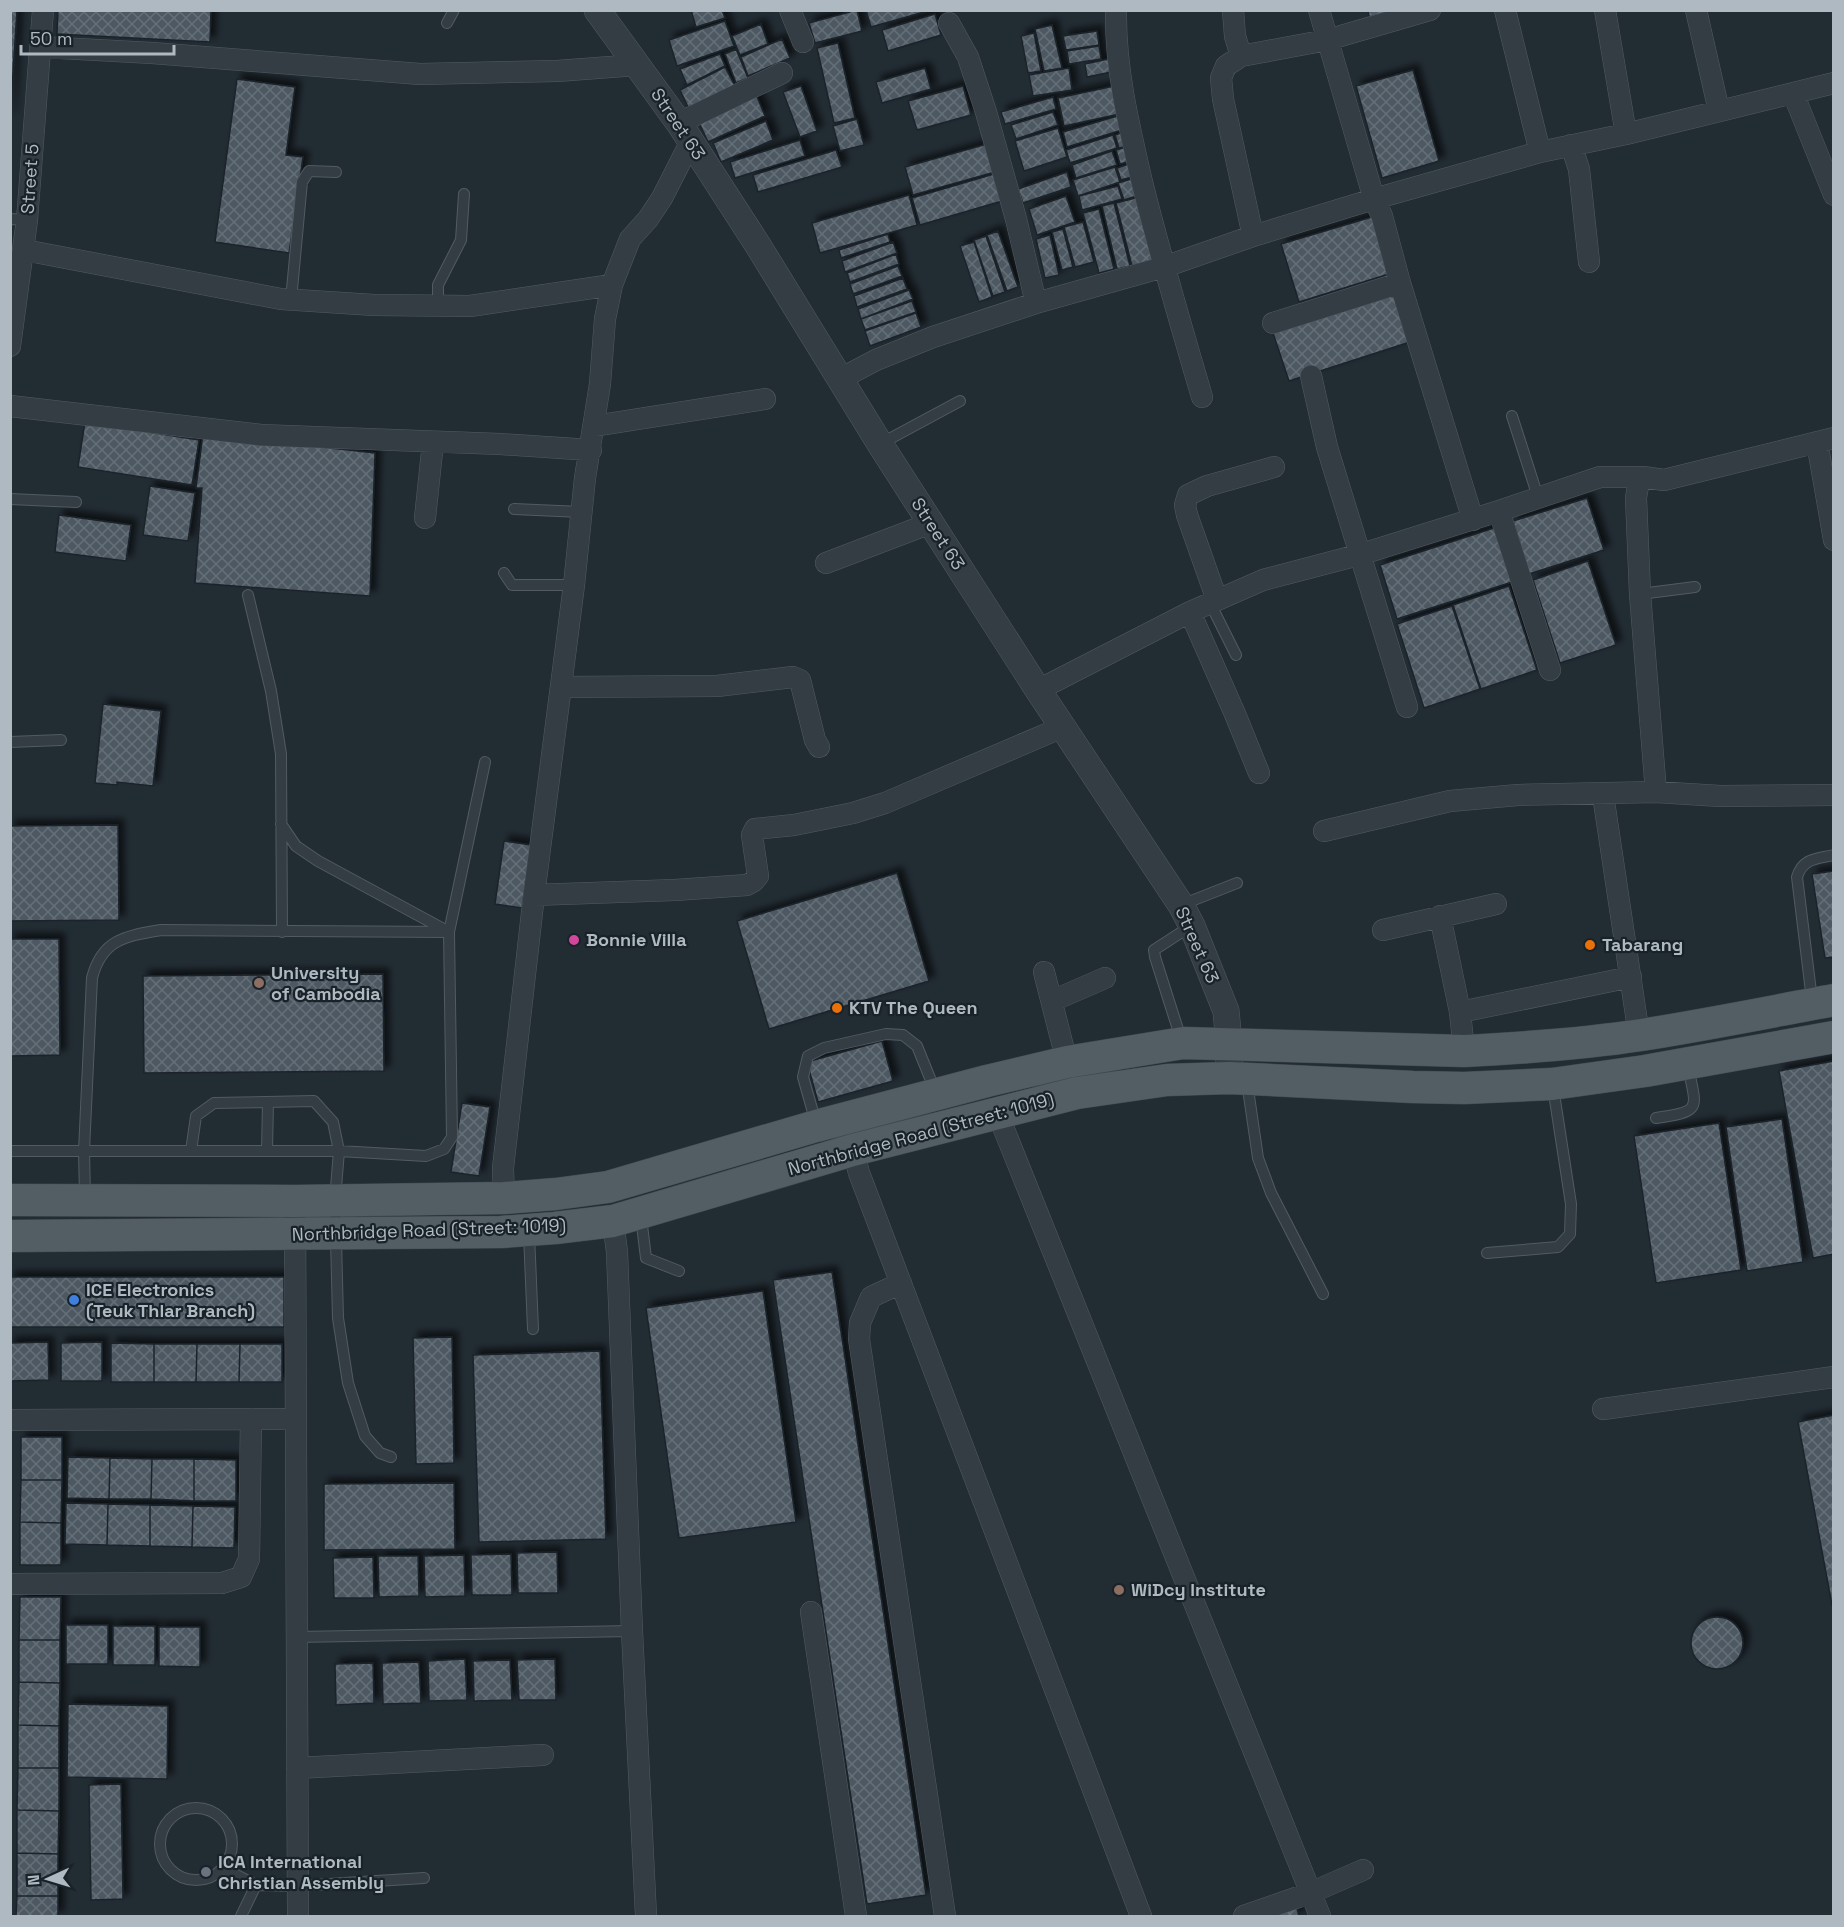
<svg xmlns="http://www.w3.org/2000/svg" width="1844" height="1927" font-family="'Space Grotesk',sans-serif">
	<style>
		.building { fill: url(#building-cross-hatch); stroke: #1c242b; stroke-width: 1.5; filter: url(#shadow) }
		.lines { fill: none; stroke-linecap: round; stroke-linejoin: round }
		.service-casing { stroke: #525b62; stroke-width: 12 }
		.minor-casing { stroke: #525b62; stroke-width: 22 }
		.tertiary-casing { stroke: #525b62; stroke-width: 27 }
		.primary-casing { stroke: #414951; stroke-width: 33 }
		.service { stroke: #353d44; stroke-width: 10 }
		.minor { stroke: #353d44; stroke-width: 21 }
		.tertiary { stroke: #353d44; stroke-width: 26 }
		.primary { stroke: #535d64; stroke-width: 32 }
		.hotel-dot { fill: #d1479c; stroke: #1a2229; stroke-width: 2 }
		.food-dot { fill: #e8710a; stroke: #1a2229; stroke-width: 2 }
		.education-dot { fill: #8d6e63; stroke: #1a2229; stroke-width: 2 }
		.shop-dot { fill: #3f7fe0; stroke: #1a2229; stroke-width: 2 }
		.worship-dot { fill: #6b7280; stroke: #1a2229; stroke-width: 2 }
		.labels { text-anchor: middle; stroke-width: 4.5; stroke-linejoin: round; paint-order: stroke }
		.street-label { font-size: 18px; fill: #afb9c1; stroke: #1a2229 }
		.poi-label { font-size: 18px; font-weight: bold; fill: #afb9c1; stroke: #1a2229; text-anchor: start }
	</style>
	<defs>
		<pattern id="building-cross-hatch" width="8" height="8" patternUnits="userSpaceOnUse" patternTransform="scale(1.5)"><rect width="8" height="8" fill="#4d5962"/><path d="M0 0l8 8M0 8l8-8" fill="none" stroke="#646f77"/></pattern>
		<filter id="shadow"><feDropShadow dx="5.5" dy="-5.5" stdDeviation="3" flood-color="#0009"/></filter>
	</defs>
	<rect width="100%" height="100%" fill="#222c33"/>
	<!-- building -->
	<path class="building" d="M 10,10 L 17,10 L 10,119 Z
		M 58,10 L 211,10 L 210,42 L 57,34 Z
		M 691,10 L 722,10 L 725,18 L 696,27 Z
		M 857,10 L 862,31 L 815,43 L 809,23 Z
		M 866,10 L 931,10 L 871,27 Z
		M 1368,10 L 1399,10 L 1369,17 Z
		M 935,14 L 941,35 L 888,51 L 882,30 Z
		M 725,21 L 734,46 L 677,66 L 669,40 Z
		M 761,24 L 768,44 L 740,55 L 732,36 Z
		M 1052,25 L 1062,68 L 1044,71 L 1035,29 Z
		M 1097,31 L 1099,45 L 1066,50 L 1063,36 Z
		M 1034,33 L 1041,71 L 1028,73 L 1021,36 Z
		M 782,39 L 790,58 L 748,76 L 741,57 Z
		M 838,43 L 855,118 L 834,123 L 817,48 Z
		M 1099,46 L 1101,59 L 1069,64 L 1067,51 Z
		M 736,49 L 748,78 L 736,83 L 725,54 Z
		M 720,54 L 725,66 L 687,85 L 680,69 Z
		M 1113,58 L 1116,71 L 1087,77 L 1085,64 Z
		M 725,67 L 735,86 L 689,109 L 680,90 Z
		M 925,68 L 931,89 L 882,103 L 876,82 Z
		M 1069,68 L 1072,90 L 1033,96 L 1029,75 Z
		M 1413,70 L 1439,161 L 1382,178 L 1356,86 Z
		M 237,79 L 295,87 L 286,155 L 303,157 L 289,253 L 215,242 Z
		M 1119,85 L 1124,113 L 1064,126 L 1058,98 Z
		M 801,86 L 817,131 L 800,137 L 783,92 Z
		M 963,86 L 971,115 L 917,130 L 908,101 Z
		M 755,92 L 765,116 L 708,142 L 697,118 Z
		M 1053,97 L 1056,109 L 1005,124 L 1001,112 Z
		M 1053,112 L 1058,125 L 1016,139 L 1011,125 Z
		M 1121,115 L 1125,129 L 1067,147 L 1063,132 Z
		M 857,119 L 864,145 L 840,151 L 833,126 Z
		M 766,121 L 773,140 L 721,162 L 713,143 Z
		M 1058,128 L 1067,157 L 1024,171 L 1015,141 Z
		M 1127,131 L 1131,145 L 1119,148 L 1115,135 Z
		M 1113,135 L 1117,148 L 1070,163 L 1066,150 Z
		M 800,140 L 805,156 L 735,178 L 730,162 Z
		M 987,144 L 995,172 L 913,195 L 905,167 Z
		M 1130,146 L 1135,160 L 1120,164 L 1116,150 Z
		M 836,150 L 842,167 L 758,192 L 753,175 Z
		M 1112,151 L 1117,165 L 1076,178 L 1072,165 Z
		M 1135,162 L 1139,175 L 1121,180 L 1117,168 Z
		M 1115,167 L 1120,182 L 1078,196 L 1073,180 Z
		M 1067,172 L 1071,187 L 1023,203 L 1018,189 Z
		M 994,174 L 1002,201 L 920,225 L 912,198 Z
		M 1138,177 L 1143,194 L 1124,200 L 1118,183 Z
		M 1118,186 L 1122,199 L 1082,210 L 1079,196 Z
		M 909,195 L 917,225 L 820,253 L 812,223 Z
		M 1066,196 L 1075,222 L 1037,235 L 1029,209 Z
		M 1143,196 L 1159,259 L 1132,266 L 1116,203 Z
		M 1114,203 L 1130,266 L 1117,269 L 1102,206 Z
		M 1099,209 L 1114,269 L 1099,273 L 1083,213 Z
		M 1372,217 L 1389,274 L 1299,302 L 1281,244 Z
		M 1083,222 L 1094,262 L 1075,267 L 1064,227 Z
		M 1063,229 L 1073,267 L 1062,270 L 1052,232 Z
		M 998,231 L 1018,287 L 1007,291 L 987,235 Z
		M 888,234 L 890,242 L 841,258 L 839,250 Z
		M 1050,235 L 1059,275 L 1045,278 L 1036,239 Z
		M 986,236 L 1005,292 L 993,296 L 974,240 Z
		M 893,242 L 897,253 L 845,272 L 842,261 Z
		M 974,242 L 992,297 L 979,302 L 960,246 Z
		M 896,254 L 899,264 L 850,282 L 847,273 Z
		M 898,266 L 902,276 L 853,294 L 850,284 Z
		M 903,278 L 907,289 L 857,307 L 854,296 Z
		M 909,290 L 913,299 L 861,319 L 858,309 Z
		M 1395,293 L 1410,342 L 1289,381 L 1273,333 Z
		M 912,301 L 916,312 L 865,330 L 861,319 Z
		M 916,313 L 921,327 L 870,346 L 865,331 Z
		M 85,422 L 199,440 L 192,485 L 78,467 Z
		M 203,434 L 375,453 L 370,596 L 195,583 L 202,488 L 196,488 Z
		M 150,486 L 195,493 L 188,541 L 143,535 Z
		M 1587,498 L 1604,550 L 1529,574 L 1513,521 Z
		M 59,515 L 131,525 L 126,561 L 55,552 Z
		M 1494,528 L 1512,582 L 1397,619 L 1380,565 Z
		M 1588,561 L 1616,645 L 1560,663 L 1533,580 Z
		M 1509,586 L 1537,670 L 1481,689 L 1453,605 Z
		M 1452,606 L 1480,689 L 1424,708 L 1397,624 Z
		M 103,704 L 161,711 L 153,786 L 117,782 L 117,785 L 95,783 Z
		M 118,825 L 119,920 L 10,921 L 10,826 Z
		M 504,841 L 531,845 L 522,908 L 495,904 Z
		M 1834,871 L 1834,957 L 1825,958 L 1812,874 Z
		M 897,873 L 929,981 L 769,1029 L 737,921 Z
		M 10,939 L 59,939 L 60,1055 L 10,1056 Z
		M 383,974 L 384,1071 L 144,1073 L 143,976 Z
		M 882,1041 L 893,1081 L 818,1102 L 807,1062 Z
		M 1834,1061 L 1834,1254 L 1813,1258 L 1779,1071 Z
		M 462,1103 L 490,1107 L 479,1176 L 451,1172 Z
		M 1782,1119 L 1803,1262 L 1747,1271 L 1726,1127 Z
		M 1719,1123 L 1741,1270 L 1656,1283 L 1634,1136 Z
		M 832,1272 L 926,1895 L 867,1904 L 773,1280 Z
		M 10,1277 L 284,1277 L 284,1327 L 10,1327 Z
		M 763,1291 L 796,1522 L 679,1538 L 646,1308 Z
		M 452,1337 L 454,1463 L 416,1464 L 413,1338 Z
		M 48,1342 L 49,1380 L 10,1381 L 10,1343 Z
		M 102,1342 L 102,1381 L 61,1381 L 61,1343 Z
		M 111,1343 L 154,1344 L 154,1382 L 111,1382 Z
		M 154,1344 L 197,1344 L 196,1382 L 154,1382 Z
		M 197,1344 L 240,1344 L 239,1382 L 196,1382 Z
		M 240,1344 L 282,1344 L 282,1382 L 239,1382 Z
		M 600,1351 L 606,1539 L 479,1542 L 473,1355 Z
		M 1834,1415 L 1834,1605 L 1832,1605 L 1798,1422 Z
		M 21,1437 L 62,1437 L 62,1480 L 21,1480 Z
		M 68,1457 L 110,1458 L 109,1499 L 67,1498 Z
		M 110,1458 L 152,1459 L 151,1499 L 109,1499 Z
		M 152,1459 L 194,1459 L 194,1501 L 151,1499 Z
		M 194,1459 L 236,1460 L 236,1501 L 194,1501 Z
		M 21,1480 L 62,1480 L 61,1523 L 20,1522 Z
		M 454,1483 L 455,1549 L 324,1550 L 324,1484 Z
		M 66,1503 L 108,1504 L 107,1545 L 65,1544 Z
		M 108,1504 L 150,1505 L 150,1546 L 107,1545 Z
		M 150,1505 L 193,1506 L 192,1547 L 150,1546 Z
		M 193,1506 L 235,1507 L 234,1548 L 192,1547 Z
		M 20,1522 L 61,1523 L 61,1565 L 20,1565 Z
		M 557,1552 L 558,1593 L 518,1593 L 517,1553 Z
		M 511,1554 L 512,1595 L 472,1595 L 471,1555 Z
		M 464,1555 L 465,1596 L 425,1597 L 424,1556 Z
		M 378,1556 L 418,1556 L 419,1596 L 379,1597 Z
		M 373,1557 L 374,1598 L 334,1598 L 333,1558 Z
		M 20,1597 L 61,1597 L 60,1640 L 19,1640 Z
		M1691 1643a26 26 0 1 1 52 0a26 26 0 1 1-52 0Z
		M 66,1625 L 108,1625 L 108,1664 L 66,1664 Z
		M 113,1626 L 155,1626 L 155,1665 L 113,1665 Z
		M 159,1627 L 200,1627 L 200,1667 L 159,1666 Z
		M 19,1640 L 60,1640 L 60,1683 L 19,1682 Z
		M 465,1659 L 467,1700 L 429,1701 L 428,1661 Z
		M 555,1659 L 556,1700 L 519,1700 L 517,1660 Z
		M 510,1660 L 512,1700 L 474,1701 L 473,1661 Z
		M 419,1662 L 421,1703 L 383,1704 L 382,1663 Z
		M 373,1663 L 374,1703 L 336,1705 L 335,1664 Z
		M 19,1682 L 60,1683 L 59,1726 L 18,1725 Z
		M 68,1704 L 168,1706 L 167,1779 L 67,1777 Z
		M 18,1725 L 59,1726 L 59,1768 L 18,1768 Z
		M 18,1768 L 59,1768 L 59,1811 L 17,1810 Z
		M 121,1784 L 123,1899 L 91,1900 L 89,1785 Z
		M 17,1810 L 59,1811 L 58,1854 L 17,1853 Z
		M 17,1853 L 58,1854 L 58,1896 L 17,1896 Z
		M 17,1896 L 58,1896 L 58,1916 L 16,1916 Z
		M 1296,1905 L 1299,1916 L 1265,1916 Z"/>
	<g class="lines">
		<!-- service casing -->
		<g class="service-casing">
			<path id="service" d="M 447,23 L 454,10
				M 10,219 L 27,220
				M 291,300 L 302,182 L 309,171 L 336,172
				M 438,305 L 438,285 L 461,240 L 464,194
				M 1512,416 L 1538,497
				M 880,444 L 960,401
				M 10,499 L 76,502
				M 514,509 L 581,512
				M 504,573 L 512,585 L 574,585
				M 1640,594 L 1695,587
				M 248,595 L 271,691 L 281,754 L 282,932
				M 1210,603 L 1236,655
				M 10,742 L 61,740
				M 1181,905 L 1237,883
				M 1812,1000 L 1797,877 C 1803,858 1816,859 1834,855
				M 1182,1042 L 1155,957 L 1154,950 L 1191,926
				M 1247,1082 L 1258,1158 L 1271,1193 L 1323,1294
				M 1656,1118 C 1702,1111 1697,1110 1688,1067
				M 816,1123 L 803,1077 L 808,1056 L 824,1048 L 886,1034 L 903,1035 L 917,1046 L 936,1093
				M 10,1151 L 339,1151 L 426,1156 L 444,1149 L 452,1137 L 449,932 L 485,762
				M 191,1151 L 196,1116 L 214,1103 L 314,1101 L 333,1122 L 339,1151 L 335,1200 L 338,1318 L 348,1383 L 365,1436 L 380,1453 L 391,1457
				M 267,1151 L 268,1102
				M 85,1197 L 84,1151 L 92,978 C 102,939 126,936 161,930 L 449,932 L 318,861 L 296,846 L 281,824
				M 641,1217 L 646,1258 L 679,1271
				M 529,1234 L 533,1329
				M 1487,1253 L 1558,1247 L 1570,1234 L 1571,1204 L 1553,1087
				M 296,1637 L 632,1631
				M160 1844a36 36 0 1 1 72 0a36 36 0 1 1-72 0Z
				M 223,1868 L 256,1885 L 297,1886 L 424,1878
				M 241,1916 L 256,1885"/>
		</g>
		<!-- minor casing -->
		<g class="minor-casing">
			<path id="minor" d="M 790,10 L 803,42
				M 1116,10 C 1115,69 1129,126 1142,182 C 1160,254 1181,326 1202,397
				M 1233,10 L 1235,36 L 1241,56
				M 1319,10 L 1374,199 L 1382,216 L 1400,283 L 1473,520
				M 1505,10 L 1540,152
				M 1605,10 L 1626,134
				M 1696,10 L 1719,111
				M 949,23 L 968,57 L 986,112 L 1016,219 L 1036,303
				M 41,47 L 152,53 L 420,74 L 557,71 L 637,65
				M 1793,93 L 1834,195
				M 679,123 L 782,73
				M 1571,145 L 1579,169 L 1589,262
				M 1253,236 L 1223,99 L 1221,78 L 1226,66 L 1241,56 L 1327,40 L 1430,10
				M 24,250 L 281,299 L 374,305 L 470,306 L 612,285
				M 1273,323 L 1400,283
				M 10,346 L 27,220 L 43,10
				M 1311,376 L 1327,447 L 1407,707
				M 840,379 L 876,360 L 933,337 L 1036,303 L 1164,267 L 1253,236 L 1374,199 L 1540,152 L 1626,134 L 1834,83
				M 10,406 L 261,435 L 500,444 L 591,450
				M 594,426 L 765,399
				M 1817,442 L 1834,540
				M 1643,477 L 1638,486 L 1636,498 L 1640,594 L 1656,792
				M 1499,511 L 1550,670
				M 425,518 L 433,442
				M 826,563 L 931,523
				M 1217,600 L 1187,515 L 1185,505 L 1188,495 L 1207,486 L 1274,467
				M 1190,612 L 1235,714 L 1259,773
				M 562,687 L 717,686 L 793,677 L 800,680 L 815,740 L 819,747
				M 1038,690 L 1190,612 L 1263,580 L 1362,554 L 1499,511 L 1600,477 L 1643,477 L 1664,480 L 1834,438
				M 1603,795 L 1639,1035
				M 1324,831 L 1450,801 L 1518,795 L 1656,792 L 1720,796 L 1834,795
				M 534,895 L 675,890 L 747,885 L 754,881 L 758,876 L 752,835 L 755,829 L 794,825 L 853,813 L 885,803 L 1063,727
				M 1440,916 L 1460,1012 L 1464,1051
				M 1383,930 L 1496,904
				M 1044,972 L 1067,1062
				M 1052,1001 L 1105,978
				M 1460,1012 L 1631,977
				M 997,1112 L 1320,1916
				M 853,1150 L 859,1173 L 1141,1916
				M 504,1198 L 503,1168 L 534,895 L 574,585 L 585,478 L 600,384 L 605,319 L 612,285 L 630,239 L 648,219 L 662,198 L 690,143
				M 295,1201 L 298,1916
				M 613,1221 L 617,1252 L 632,1631 L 646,1916
				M 901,1283 L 871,1297 L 860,1323 L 859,1339 L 945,1916
				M 1603,1409 L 1834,1377
				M 10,1420 L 282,1419
				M 10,1584 L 222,1583 L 241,1577 L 249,1559 L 251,1419
				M 811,1612 L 856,1916
				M 297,1768 L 543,1755
				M 1244,1916 L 1310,1893 L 1363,1870"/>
		</g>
		<!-- tertiary casing -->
		<g class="tertiary-casing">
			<path id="tertiary" d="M 597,10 L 679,123 L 759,247 L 880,444 L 1038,690 L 1181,905 L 1192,926 L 1226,1011 L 1229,1043 L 1229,1078"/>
		</g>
		<!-- primary casing -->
		<g class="primary-casing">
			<path id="primary" d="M 10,1200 L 295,1201 L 504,1198 L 556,1194 L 608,1187 L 816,1126 L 987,1081 L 1067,1062 L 1183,1043 L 1464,1051 C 1523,1048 1582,1044 1641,1035 C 1705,1025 1769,1012 1834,1000
				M 10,1236 L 501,1232 L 555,1228 L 613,1221 L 853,1150 L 1077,1093 L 1167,1080 L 1229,1078 L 1413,1087 L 1464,1088 L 1552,1084 L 1645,1071 L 1834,1037"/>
		</g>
		<!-- service -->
		<use href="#service" class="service"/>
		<!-- minor -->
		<use href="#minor" class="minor"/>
		<!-- tertiary -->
		<use href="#tertiary" class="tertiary"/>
		<!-- primary -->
		<use href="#primary" class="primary"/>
	</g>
	<!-- markers -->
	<circle class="hotel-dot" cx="574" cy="940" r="6"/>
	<g class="food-dot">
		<circle cx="1590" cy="945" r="6"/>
		<circle cx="837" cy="1008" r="6"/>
	</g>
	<g class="education-dot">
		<circle cx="259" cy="983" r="6"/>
		<circle cx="1119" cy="1590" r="6"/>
	</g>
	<circle class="shop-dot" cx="74" cy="1300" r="6"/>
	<circle class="worship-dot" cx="206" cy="1872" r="6"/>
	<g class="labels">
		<!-- street labels -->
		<g class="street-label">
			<text transform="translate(678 124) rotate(56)" y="6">Street 63</text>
			<text transform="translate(30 179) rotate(-86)" y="6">Street 5</text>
			<text transform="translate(938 534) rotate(57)" y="6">Street 63</text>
			<text transform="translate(1197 945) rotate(66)" y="6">Street 63</text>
			<text transform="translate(921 1134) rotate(-15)" y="6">Northbridge Road (Street: 1019)</text>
			<text transform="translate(429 1230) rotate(-2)" y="6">Northbridge Road (Street: 1019)</text>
		</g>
		<!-- poi labels -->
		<g class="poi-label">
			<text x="586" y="946">Bonnie Villa</text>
			<text x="1602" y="951">Tabarang</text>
			<text x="271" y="979">University<tspan x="271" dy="21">of Cambodia</tspan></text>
			<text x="849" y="1014">KTV The Queen</text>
			<text x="86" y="1296">ICE Electronics<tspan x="86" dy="21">(Teuk Thlar Branch)</tspan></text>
			<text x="1131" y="1596">WiDcy Institute</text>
			<text x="218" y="1868">ICA International<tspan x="218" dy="21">Christian Assembly</tspan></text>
		</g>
	</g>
	<!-- border -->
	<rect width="1844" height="1927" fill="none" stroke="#afb9c1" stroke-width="24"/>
	<!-- north arrow -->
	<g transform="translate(48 1879) rotate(266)" stroke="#1a2229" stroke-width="4.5" paint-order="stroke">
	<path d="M0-4.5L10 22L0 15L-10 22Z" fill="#afb9c1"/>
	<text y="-9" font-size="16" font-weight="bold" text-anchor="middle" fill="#afb9c1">N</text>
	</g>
	<!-- scale -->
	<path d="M21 45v9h153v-9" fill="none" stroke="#afb9c1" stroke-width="3"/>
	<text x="30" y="45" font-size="18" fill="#afb9c1" stroke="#1a2229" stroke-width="4.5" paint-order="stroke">50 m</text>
</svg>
